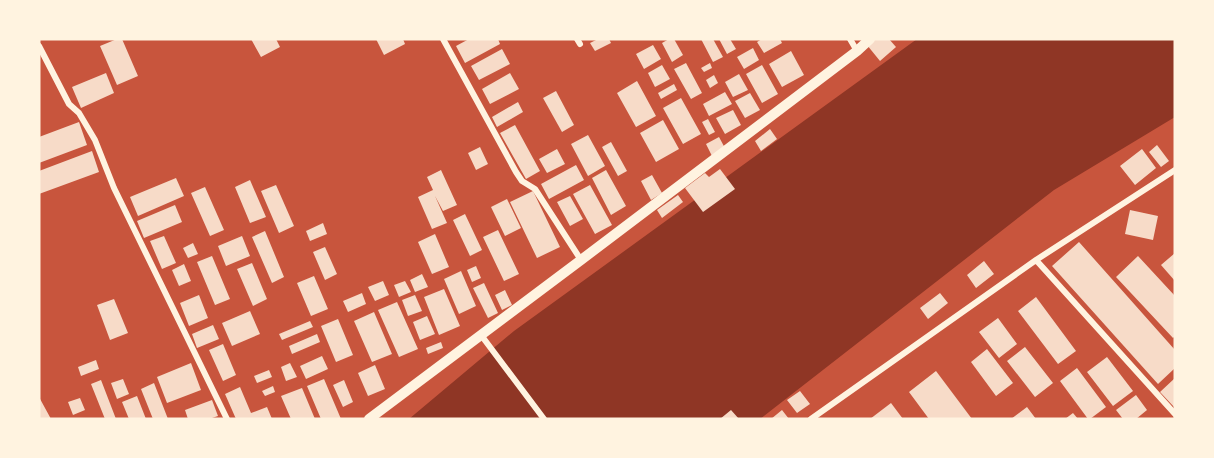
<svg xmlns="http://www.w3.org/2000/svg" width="1214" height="458" font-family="Signika,sans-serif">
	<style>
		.water { fill: #8f3625 }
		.building { fill: #f7dbc8 }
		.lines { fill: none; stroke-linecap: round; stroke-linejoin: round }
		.minor { stroke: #fff3e0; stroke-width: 6 }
		.tertiary { stroke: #fff3e0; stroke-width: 10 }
	</style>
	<rect width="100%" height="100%" fill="#c8553d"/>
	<!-- water -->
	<path class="water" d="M 917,39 L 1175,39 L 1175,117 L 1054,190 L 760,419 L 409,419 L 514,331 Z"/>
	<!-- building -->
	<path class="building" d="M 117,39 L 122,39 L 138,76 L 117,85 L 100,46 Z
		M 251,39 L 276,39 L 280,47 L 261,57 Z
		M 376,39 L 403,39 L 405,44 L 384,55 Z
		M 469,39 L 498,39 L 500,44 L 465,63 L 456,46 Z
		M 598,39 L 609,39 L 611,43 L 595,51 L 590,43 Z
		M 669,39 L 674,39 L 683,55 L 672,62 L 662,43 Z
		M 701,39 L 713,39 L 723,57 L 713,62 Z
		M 719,39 L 730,39 L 736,49 L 727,54 Z
		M 762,39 L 780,39 L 782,43 L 764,53 L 757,42 Z
		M 874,39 L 889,39 L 896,47 L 880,61 L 867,45 Z
		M 653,45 L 661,59 L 644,69 L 636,54 Z
		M 753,48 L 759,60 L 744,69 L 737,57 Z
		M 502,49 L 510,64 L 479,80 L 471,66 Z
		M 791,51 L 804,75 L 782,87 L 769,64 Z
		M 686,63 L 702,93 L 691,99 L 674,69 Z
		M 710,63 L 712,68 L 704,72 L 701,68 Z
		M 662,65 L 670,79 L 655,87 L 648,73 Z
		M 762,65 L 778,94 L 762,103 L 746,74 Z
		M 106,73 L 114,93 L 81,108 L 72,87 Z
		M 510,73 L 519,89 L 490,104 L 482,89 Z
		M 739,74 L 748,90 L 733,97 L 725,82 Z
		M 714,75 L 718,83 L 710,88 L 706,80 Z
		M 637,81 L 656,116 L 636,127 L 617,93 Z
		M 674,84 L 677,90 L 661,99 L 658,93 Z
		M 556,91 L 574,125 L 562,132 L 543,98 Z
		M 725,92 L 732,104 L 709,116 L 703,104 Z
		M 750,93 L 760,110 L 745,118 L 735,101 Z
		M 681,98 L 701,134 L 683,144 L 663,108 Z
		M 518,102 L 523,112 L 497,127 L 492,117 Z
		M 733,110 L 741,125 L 725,134 L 716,118 Z
		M 708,119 L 715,132 L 709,135 L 702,122 Z
		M 663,120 L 679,149 L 656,162 L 640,133 Z
		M 79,122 L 87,145 L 39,163 L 39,137 Z
		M 515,125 L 540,171 L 526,179 L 500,133 Z
		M 770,129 L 777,139 L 761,151 L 755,141 Z
		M 588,135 L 605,166 L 588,176 L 571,144 Z
		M 719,137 L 726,150 L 713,158 L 706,144 Z
		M 611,142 L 627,171 L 618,176 L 602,147 Z
		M 1157,145 L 1169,161 L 1161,167 L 1149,152 Z
		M 480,147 L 488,164 L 476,170 L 468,153 Z
		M 557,149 L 565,164 L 547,173 L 539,159 Z
		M 1142,149 L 1156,168 L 1135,185 L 1120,166 Z
		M 92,151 L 99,172 L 39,194 L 39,171 Z
		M 576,165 L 584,180 L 549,199 L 541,184 Z
		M 720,169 L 735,189 L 703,212 L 685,188 L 705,173 L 709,177 Z
		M 441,170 L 457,205 L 443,211 L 435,196 L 447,223 L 432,229 L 418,197 L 433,190 L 427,177 Z
		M 606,170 L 626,206 L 611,215 L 592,178 Z
		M 652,175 L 662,193 L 651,200 L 641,181 Z
		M 176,178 L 184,196 L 138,216 L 130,197 Z
		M 250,180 L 266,217 L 250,223 L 235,187 Z
		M 276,185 L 294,226 L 279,233 L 261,191 Z
		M 590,185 L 612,225 L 595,234 L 573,194 Z
		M 205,187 L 224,230 L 210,236 L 191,193 Z
		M 533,191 L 560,247 L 537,258 L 510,202 Z
		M 678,195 L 683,202 L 662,218 L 657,210 Z
		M 570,196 L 583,219 L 570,226 L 557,202 Z
		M 507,199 L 521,228 L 505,236 L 491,207 Z
		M 175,205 L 182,222 L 144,238 L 137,221 Z
		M 1130,210 L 1158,216 L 1153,240 L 1125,234 Z
		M 465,214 L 482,250 L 470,256 L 453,220 Z
		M 323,223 L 327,234 L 310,241 L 306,231 Z
		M 498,230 L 519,274 L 504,281 L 483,237 Z
		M 265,231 L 284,277 L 272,283 L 252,237 Z
		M 435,234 L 449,267 L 432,274 L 418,242 Z
		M 164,236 L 176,263 L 162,269 L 150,241 Z
		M 242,236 L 250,256 L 226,266 L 218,246 Z
		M 1079,242 L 1175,350 L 1175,368 L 1158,384 L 1052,266 Z
		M 193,243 L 198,254 L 188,258 L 183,248 Z
		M 325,247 L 337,274 L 325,280 L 313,252 Z
		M 1175,253 L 1175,281 L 1161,265 Z
		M 212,256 L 230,299 L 215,305 L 197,262 Z
		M 1138,256 L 1175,296 L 1175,336 L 1173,338 L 1116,277 Z
		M 984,261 L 994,274 L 976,288 L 967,275 Z
		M 252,263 L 267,299 L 253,306 L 237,269 Z
		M 184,264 L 191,281 L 179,286 L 172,270 Z
		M 476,266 L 481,278 L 472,282 L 467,270 Z
		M 461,271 L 476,306 L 459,314 L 444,279 Z
		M 422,274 L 428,287 L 415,292 L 410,280 Z
		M 314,276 L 328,309 L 311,316 L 297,283 Z
		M 383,281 L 389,295 L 375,301 L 368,287 Z
		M 405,281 L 411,292 L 399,297 L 394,285 Z
		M 484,283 L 498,313 L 488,318 L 473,288 Z
		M 444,289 L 460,326 L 439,335 L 424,297 Z
		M 505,290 L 512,305 L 502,310 L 495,295 Z
		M 362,293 L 366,304 L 348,312 L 343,301 Z
		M 940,293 L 948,303 L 928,319 L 920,308 Z
		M 199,295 L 208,318 L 189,326 L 180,303 Z
		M 415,295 L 422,311 L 408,316 L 402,300 Z
		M 1036,297 L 1076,351 L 1058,364 L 1018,311 Z
		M 114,299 L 128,333 L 110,340 L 97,305 Z
		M 397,302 L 418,349 L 399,357 L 378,310 Z
		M 250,311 L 260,334 L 232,346 L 222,323 Z
		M 374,312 L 392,354 L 372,362 L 354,321 Z
		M 427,316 L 435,334 L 420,340 L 413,322 Z
		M 998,318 L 1017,344 L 999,358 L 979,332 Z
		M 338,319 L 353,355 L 336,362 L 321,326 Z
		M 310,321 L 313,327 L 282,340 L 279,334 Z
		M 213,325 L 219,339 L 197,348 L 192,334 Z
		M 317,334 L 320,342 L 292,354 L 289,346 Z
		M 441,342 L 443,348 L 428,354 L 426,348 Z
		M 223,344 L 236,375 L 223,381 L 209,350 Z
		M 1025,347 L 1053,383 L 1035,397 L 1007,361 Z
		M 987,349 L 1013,383 L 996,396 L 971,362 Z
		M 322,356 L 328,369 L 306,379 L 300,366 Z
		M 1107,357 L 1133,391 L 1113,406 L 1087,372 Z
		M 96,360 L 99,369 L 81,376 L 78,367 Z
		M 191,363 L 201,390 L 167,403 L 157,377 Z
		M 290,363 L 297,377 L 286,381 L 281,367 Z
		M 375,365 L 385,389 L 368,396 L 358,373 Z
		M 1077,368 L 1106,407 L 1090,419 L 1088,419 L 1060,381 Z
		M 269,370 L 272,377 L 257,383 L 254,376 Z
		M 936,371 L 972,419 L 929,419 L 909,392 Z
		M 1175,378 L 1175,408 L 1160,392 Z
		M 123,379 L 129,394 L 117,399 L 111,383 Z
		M 324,379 L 341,419 L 321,419 L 307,386 Z
		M 101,380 L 116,419 L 105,419 L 91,384 Z
		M 344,380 L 353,402 L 343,407 L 333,385 Z
		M 154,383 L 168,419 L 153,419 L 141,389 Z
		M 273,386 L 275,392 L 265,396 L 262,391 Z
		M 240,387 L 251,413 L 267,407 L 272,419 L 236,419 L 225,394 Z
		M 302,388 L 315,419 L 291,419 L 281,396 Z
		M 800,391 L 810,404 L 797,413 L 787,400 Z
		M 1136,395 L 1147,410 L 1136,419 L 1123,419 L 1116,410 Z
		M 137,396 L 146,419 L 129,419 L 122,402 Z
		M 39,397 L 51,419 L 39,419 Z
		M 80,398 L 85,410 L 73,415 L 68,402 Z
		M 212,400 L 218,416 L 209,419 L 188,419 L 185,410 Z
		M 891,403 L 903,419 L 870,419 Z
		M 1027,407 L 1036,419 L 1011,419 Z
		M 731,410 L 739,419 L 720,419 Z
		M 782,410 L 789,419 L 771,419 Z
		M 1073,413 L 1078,419 L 1065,419 Z"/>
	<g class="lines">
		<!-- minor -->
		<path class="minor" d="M 443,39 L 516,172 L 522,181 L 535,189 L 581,260
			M 577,39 L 580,44
			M 850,39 L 857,51
			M 39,46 L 69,104 L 79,113 L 95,140 L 114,188 L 227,419
			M 1036,260 L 1175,414
			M 481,335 L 544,419
			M 811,419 L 1036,260 L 1175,170"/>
		<!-- tertiary -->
		<path class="tertiary" d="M 369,419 L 581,260 L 857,51 L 870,39"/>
	</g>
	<!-- border -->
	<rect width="1214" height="458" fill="none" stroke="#fff3e0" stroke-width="81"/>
</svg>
